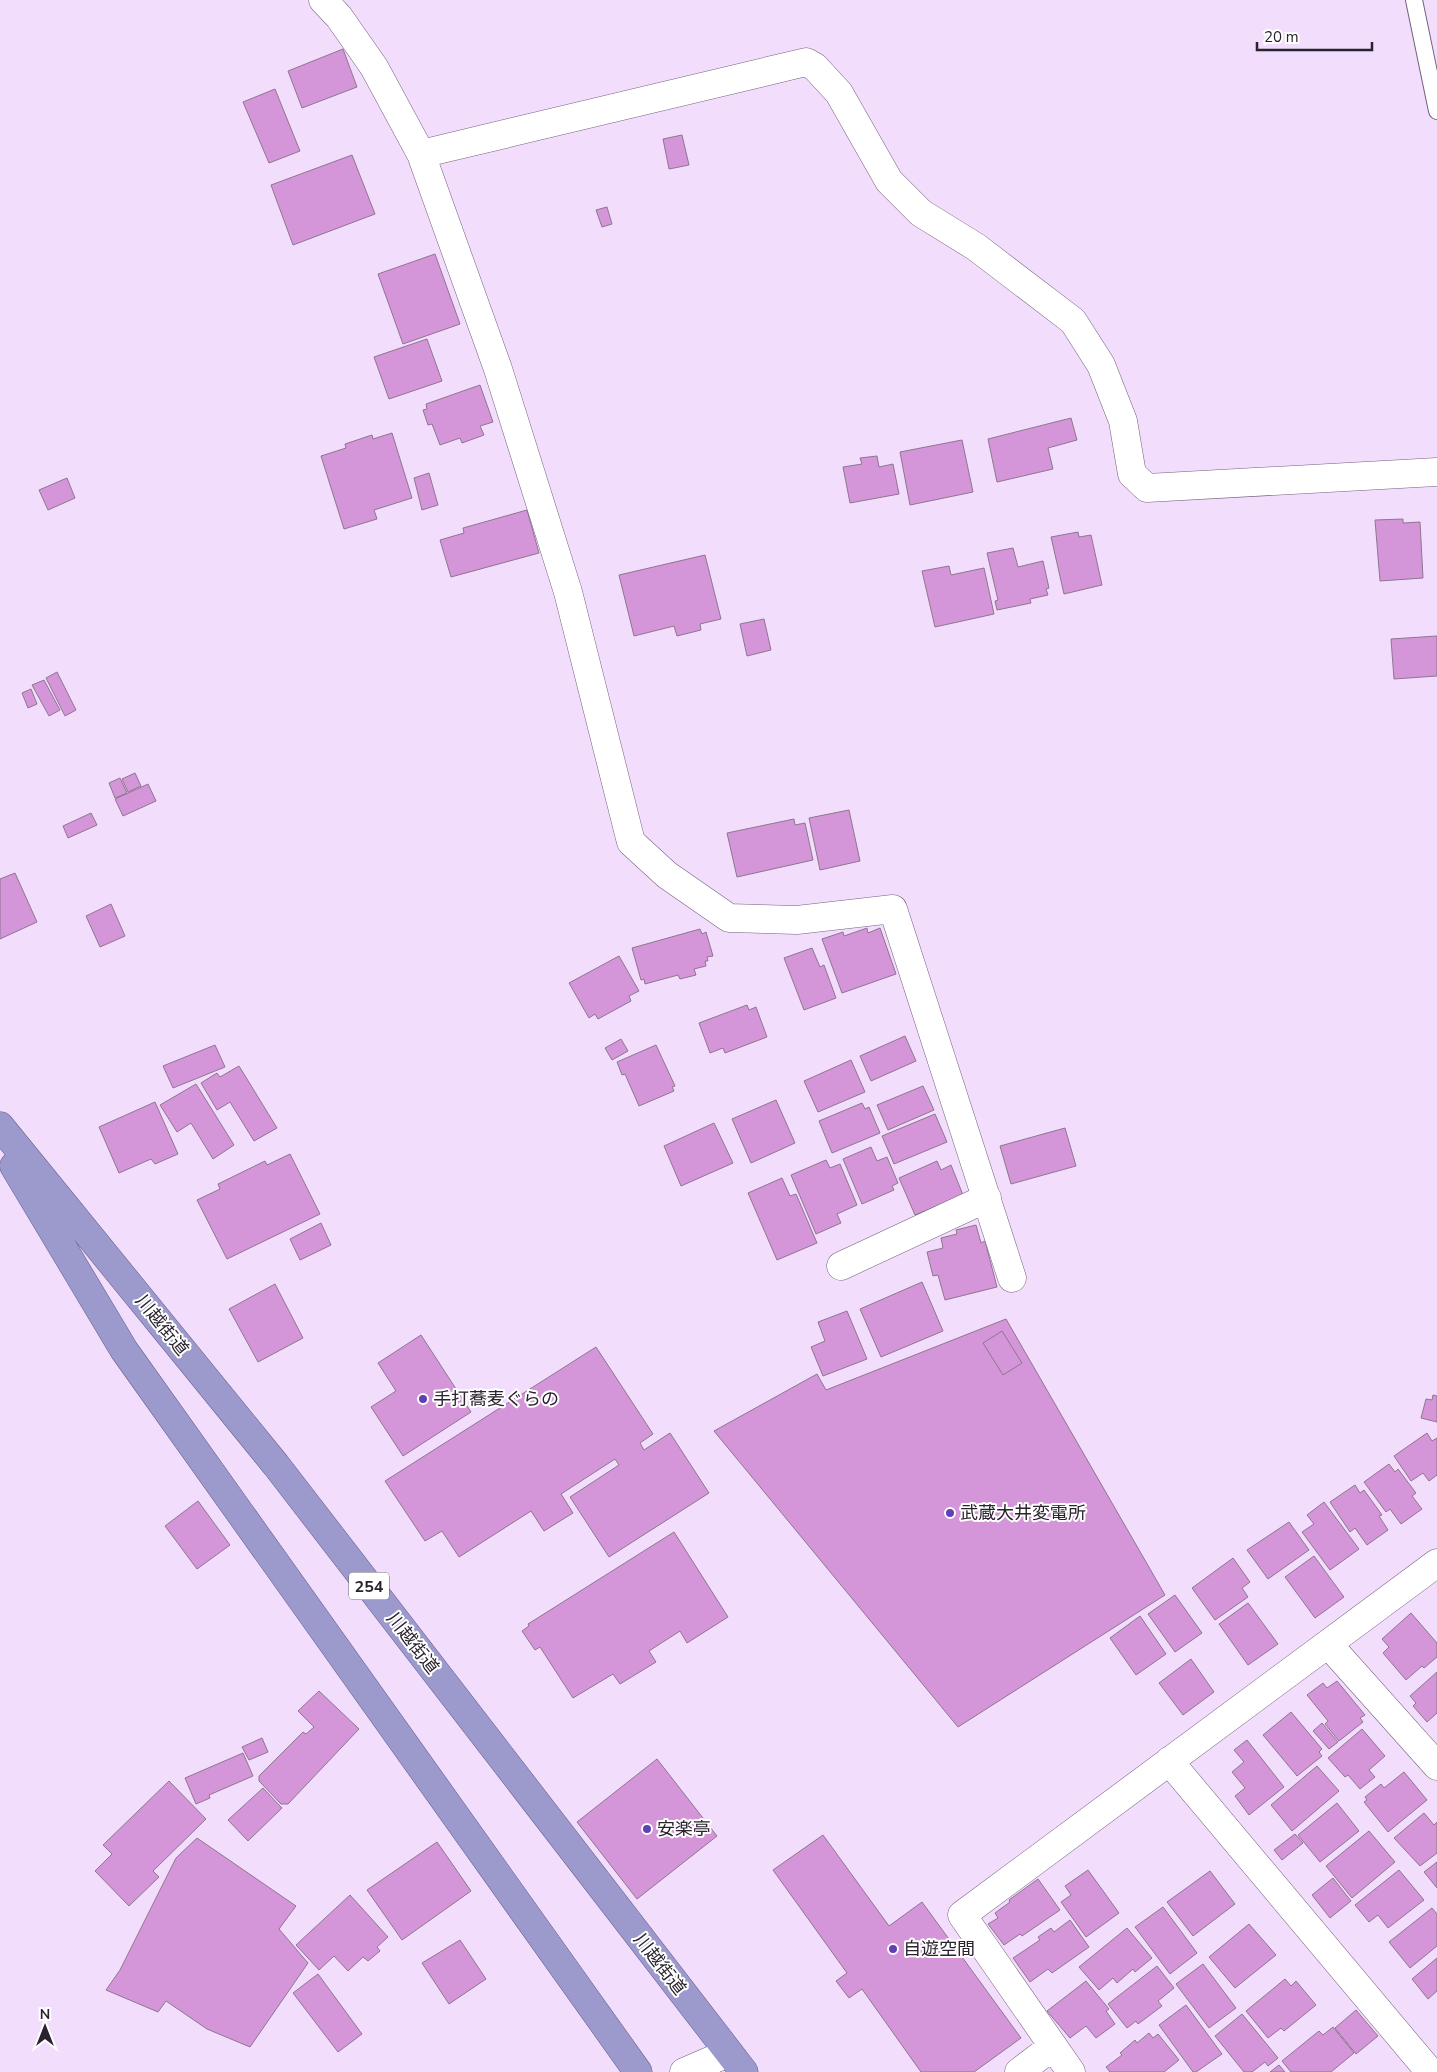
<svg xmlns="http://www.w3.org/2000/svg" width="1437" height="2072" font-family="'Nunito Sans','Noto Sans JP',sans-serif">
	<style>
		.building { fill: #d496d8; stroke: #8e768f }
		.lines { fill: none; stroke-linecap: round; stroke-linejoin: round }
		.service-casing { stroke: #74617c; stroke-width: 18 }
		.minor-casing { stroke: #74617c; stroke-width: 29 }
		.tertiary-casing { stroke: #74617c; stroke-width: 29 }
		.trunk-casing { stroke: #645f8d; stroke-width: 29 }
		.service { stroke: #fff; stroke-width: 16 }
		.minor { stroke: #fff; stroke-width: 28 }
		.tertiary { stroke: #fff; stroke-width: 28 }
		.trunk { stroke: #9c9acc; stroke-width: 28 }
		.poi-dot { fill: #613fb7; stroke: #fff; stroke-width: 2 }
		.labels { text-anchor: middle; stroke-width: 4; stroke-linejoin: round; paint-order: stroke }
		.shield { fill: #fff; stroke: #6a656d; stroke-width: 1 }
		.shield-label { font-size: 16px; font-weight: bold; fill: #2a232e }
		.street-label { font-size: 18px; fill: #2a232e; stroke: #fff }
		.poi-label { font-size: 18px; fill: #2a232e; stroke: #fff; text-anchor: start }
	</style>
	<rect width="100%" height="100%" fill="#f2ddfc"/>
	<!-- building -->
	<path class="building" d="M 343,49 L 357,87 L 302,108 L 288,71 Z
		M 275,89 L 300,151 L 269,163 L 243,102 Z
		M 682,135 L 689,165 L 669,169 L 663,139 Z
		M 352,155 L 375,214 L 293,245 L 271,185 Z
		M 607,207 L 612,224 L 602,227 L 596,210 Z
		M 435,254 L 460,324 L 403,344 L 378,274 Z
		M 427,339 L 442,381 L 389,399 L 374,357 Z
		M 480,385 L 493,422 L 480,426 L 484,435 L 462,443 L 460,438 L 440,445 L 432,424 L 428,425 L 423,410 L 427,409 L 426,404 Z
		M 1071,418 L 1077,440 L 1048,448 L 1053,469 L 997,482 L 988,439 Z
		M 392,433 L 412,498 L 374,510 L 377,519 L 344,529 L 321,456 L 346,448 L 345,444 L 372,435 L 373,439 Z
		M 962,440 L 973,492 L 910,505 L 900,452 Z
		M 877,456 L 879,467 L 893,464 L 899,494 L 850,503 L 843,467 L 862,464 L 860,458 Z
		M 429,473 L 438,505 L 422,510 L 414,478 Z
		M 67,478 L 75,498 L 48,510 L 39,490 Z
		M 527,510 L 539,553 L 451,577 L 440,540 L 464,533 L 463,528 Z
		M 1403,519 L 1403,523 L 1420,522 L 1423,578 L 1380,581 L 1375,520 Z
		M 1078,532 L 1079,537 L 1091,535 L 1102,585 L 1064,594 L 1051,537 Z
		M 1013,548 L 1018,567 L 1043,561 L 1049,588 L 1046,589 L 1048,595 L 1030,599 L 1031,603 L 997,610 L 995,601 L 998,600 L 987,553 Z
		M 705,555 L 721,619 L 700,624 L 701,630 L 677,636 L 674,626 L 634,636 L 619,575 Z
		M 949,566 L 951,575 L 984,568 L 994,614 L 935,627 L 922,571 Z
		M 764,619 L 771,650 L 747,656 L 740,624 Z
		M 1437,636 L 1437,676 L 1394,679 L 1391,639 Z
		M 57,672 L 76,710 L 65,716 L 46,678 Z
		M 44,680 L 60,710 L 49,716 L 32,685 Z
		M 31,689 L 37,704 L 28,708 L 22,693 Z
		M 135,773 L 141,786 L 128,792 L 122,779 Z
		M 120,778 L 127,793 L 115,798 L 109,783 Z
		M 148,784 L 156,801 L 123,816 L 115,799 Z
		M 849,810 L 860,861 L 820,870 L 809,818 Z
		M 91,813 L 97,825 L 68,838 L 63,826 Z
		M 794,819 L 795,825 L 805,823 L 813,860 L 737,877 L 727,833 Z
		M 15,873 L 37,922 L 0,939 L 0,879 Z
		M 111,904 L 125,936 L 100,947 L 86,916 Z
		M 867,928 L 868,933 L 880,928 L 896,974 L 842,993 L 822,939 L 843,932 L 844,936 Z
		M 700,929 L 702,934 L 706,932 L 713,956 L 707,957 L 708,961 L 705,961 L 706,966 L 694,969 L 696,975 L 680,979 L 678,975 L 645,984 L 644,979 L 641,980 L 632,948 Z
		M 812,948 L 820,967 L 824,965 L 836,998 L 804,1010 L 784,958 Z
		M 619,956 L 639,991 L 629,996 L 631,1001 L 598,1019 L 595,1014 L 589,1018 L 569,983 Z
		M 747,1005 L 749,1010 L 756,1007 L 767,1037 L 725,1053 L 723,1048 L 710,1053 L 699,1023 Z
		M 905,1036 L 916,1061 L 871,1081 L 860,1056 Z
		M 621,1039 L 628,1051 L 612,1060 L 605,1048 Z
		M 215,1045 L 225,1067 L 173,1088 L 163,1066 Z
		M 656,1045 L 675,1086 L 672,1087 L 674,1091 L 639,1106 L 625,1074 L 622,1075 L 617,1062 Z
		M 851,1060 L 865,1092 L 818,1112 L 804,1081 Z
		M 239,1066 L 277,1128 L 254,1141 L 230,1102 L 217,1110 L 201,1083 L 217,1073 L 220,1077 Z
		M 196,1084 L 234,1145 L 213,1159 L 191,1123 L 177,1132 L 160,1105 Z
		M 923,1086 L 934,1110 L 888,1130 L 877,1105 Z
		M 776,1100 L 795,1143 L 751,1163 L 732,1119 Z
		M 155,1102 L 178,1154 L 155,1164 L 151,1159 L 119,1173 L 99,1127 Z
		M 862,1103 L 865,1109 L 869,1107 L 880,1133 L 832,1153 L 819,1121 Z
		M 935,1114 L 947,1142 L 894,1164 L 882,1136 Z
		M 714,1123 L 733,1163 L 681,1186 L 664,1146 Z
		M 1065,1128 L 1076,1166 L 1011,1184 L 1000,1146 Z
		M 871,1147 L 877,1161 L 887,1157 L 898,1183 L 892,1186 L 894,1190 L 862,1204 L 843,1159 Z
		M 290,1154 L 320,1214 L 227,1259 L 197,1200 L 220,1189 L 218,1184 L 265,1161 L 267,1165 Z
		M 826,1160 L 830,1168 L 840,1164 L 857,1205 L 837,1214 L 841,1223 L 816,1234 L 791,1175 Z
		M 937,1161 L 941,1170 L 951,1165 L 963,1195 L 915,1215 L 899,1178 Z
		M 782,1178 L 790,1196 L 796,1194 L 817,1243 L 777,1260 L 748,1193 Z
		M 321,1223 L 331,1245 L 300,1260 L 290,1239 Z
		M 976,1225 L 981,1243 L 985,1241 L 997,1287 L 945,1300 L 938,1275 L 933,1276 L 927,1252 L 943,1248 L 941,1238 L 957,1234 L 956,1230 Z
		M 922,1282 L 943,1331 L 881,1357 L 860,1309 Z
		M 275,1284 L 303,1338 L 258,1362 L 229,1309 Z
		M 847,1311 L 867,1359 L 823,1376 L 811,1347 L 825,1341 L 818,1322 Z
		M 1006,1319 L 1165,1595 L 958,1727 L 714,1431 L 817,1374 L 826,1390 Z
		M 1002,1331 L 1022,1363 L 1003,1375 L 983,1343 Z
		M 421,1335 L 471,1412 L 403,1456 L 371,1407 L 396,1391 L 378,1363 Z
		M 596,1347 L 653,1434 L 640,1443 L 644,1450 L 670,1433 L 709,1493 L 609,1557 L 570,1497 L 619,1465 L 615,1459 L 561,1494 L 573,1513 L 544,1531 L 531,1511 L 459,1557 L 442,1531 L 425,1541 L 385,1481 Z
		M 1433,1395 L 1437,1396 L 1437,1422 L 1421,1418 L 1426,1399 L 1432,1400 Z
		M 1427,1433 L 1432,1441 L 1437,1438 L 1437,1475 L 1429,1481 L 1423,1473 L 1411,1481 L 1394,1456 Z
		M 1389,1464 L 1395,1472 L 1398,1469 L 1416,1493 L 1412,1496 L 1422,1509 L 1401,1524 L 1390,1509 L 1386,1512 L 1364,1482 Z
		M 1355,1485 L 1360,1493 L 1364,1490 L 1382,1515 L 1379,1516 L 1388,1530 L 1367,1545 L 1355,1528 L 1350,1532 L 1330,1502 Z
		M 198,1501 L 230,1545 L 197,1569 L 165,1526 Z
		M 1324,1502 L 1359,1549 L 1330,1570 L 1302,1532 L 1314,1524 L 1307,1515 Z
		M 1289,1522 L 1309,1550 L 1268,1579 L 1247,1550 Z
		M 674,1532 L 728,1617 L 687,1643 L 680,1631 L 649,1651 L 656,1662 L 620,1684 L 613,1674 L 573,1698 L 540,1647 L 535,1650 L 522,1631 L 529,1626 L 528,1624 Z
		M 1314,1556 L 1344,1597 L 1315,1618 L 1285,1577 Z
		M 1233,1558 L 1250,1582 L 1242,1588 L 1248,1597 L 1215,1620 L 1192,1588 Z
		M 1175,1595 L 1202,1633 L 1175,1652 L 1148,1614 Z
		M 1248,1603 L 1278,1644 L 1248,1665 L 1219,1624 Z
		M 1411,1613 L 1437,1643 L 1437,1657 L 1424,1668 L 1422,1666 L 1406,1680 L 1383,1653 L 1389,1647 L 1382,1639 Z
		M 1140,1616 L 1166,1654 L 1136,1675 L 1110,1638 Z
		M 1191,1659 L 1214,1692 L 1183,1715 L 1159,1683 Z
		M 1437,1672 L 1437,1713 L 1427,1722 L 1413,1706 L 1416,1703 L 1410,1696 Z
		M 1337,1681 L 1365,1715 L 1360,1718 L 1363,1722 L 1339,1741 L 1325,1724 L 1328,1721 L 1307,1695 L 1323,1683 L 1327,1688 Z
		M 319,1691 L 359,1729 L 288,1804 L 281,1804 L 259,1781 L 259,1776 L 303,1732 L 306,1734 L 314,1727 L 298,1711 Z
		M 1291,1712 L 1322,1749 L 1319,1752 L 1322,1756 L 1297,1776 L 1263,1735 Z
		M 1322,1723 L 1338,1742 L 1329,1749 L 1313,1731 Z
		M 1362,1729 L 1385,1756 L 1369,1770 L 1375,1777 L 1360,1789 L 1348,1775 L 1345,1777 L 1328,1758 Z
		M 262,1738 L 268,1752 L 249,1760 L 242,1747 Z
		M 1247,1740 L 1284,1787 L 1249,1815 L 1235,1796 L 1245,1788 L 1232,1772 L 1244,1762 L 1234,1750 Z
		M 243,1753 L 253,1776 L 209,1795 L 210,1798 L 196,1804 L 185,1778 Z
		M 657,1759 L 717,1836 L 637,1899 L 577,1822 Z
		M 1317,1766 L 1339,1791 L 1292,1831 L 1271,1805 Z
		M 1404,1772 L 1427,1800 L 1388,1832 L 1364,1802 L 1367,1800 L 1365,1797 L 1381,1784 L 1384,1788 Z
		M 169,1781 L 206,1819 L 153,1871 L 159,1877 L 129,1906 L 95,1871 L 112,1854 L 103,1845 Z
		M 263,1788 L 282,1808 L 248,1841 L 228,1820 Z
		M 1337,1803 L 1359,1831 L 1320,1862 L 1298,1835 Z
		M 1424,1813 L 1434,1825 L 1437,1822 L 1437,1853 L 1420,1866 L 1394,1838 Z
		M 1369,1831 L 1395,1862 L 1352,1898 L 1326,1866 Z
		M 1295,1834 L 1303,1843 L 1282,1860 L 1274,1850 Z
		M 823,1835 L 889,1926 L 922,1902 L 1021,2038 L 974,2072 L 921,2072 L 862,1989 L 849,1998 L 836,1981 L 847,1973 L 773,1870 Z
		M 197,1838 L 296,1906 L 279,1929 L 308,1963 L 250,2047 L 207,2029 L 166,2001 L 158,2012 L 106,1990 L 120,1970 L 176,1858 Z
		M 437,1842 L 471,1891 L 402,1940 L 367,1890 Z
		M 1437,1862 L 1437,1888 L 1424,1872 Z
		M 1088,1870 L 1119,1913 L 1086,1937 L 1061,1902 L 1071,1895 L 1065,1886 Z
		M 1399,1870 L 1424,1900 L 1388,1928 L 1378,1915 L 1369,1922 L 1355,1905 Z
		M 1210,1871 L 1235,1904 L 1193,1936 L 1167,1902 Z
		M 1333,1878 L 1351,1901 L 1330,1918 L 1312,1895 Z
		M 1038,1879 L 1060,1910 L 1022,1936 L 1020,1934 L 1004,1945 L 988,1924 L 998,1918 L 995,1913 L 1010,1902 L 1009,1900 Z
		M 350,1895 L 388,1937 L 377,1947 L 380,1951 L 368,1961 L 363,1957 L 348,1971 L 334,1956 L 319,1970 L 296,1945 Z
		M 1163,1907 L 1197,1953 L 1170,1974 L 1135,1927 Z
		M 1432,1908 L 1437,1914 L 1437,1946 L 1410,1968 L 1389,1942 Z
		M 1070,1920 L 1089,1947 L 1052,1973 L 1048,1969 L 1030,1982 L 1013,1958 L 1040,1940 L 1038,1937 L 1051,1928 L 1054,1932 Z
		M 1249,1924 L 1276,1955 L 1235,1988 L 1209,1957 Z
		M 1127,1928 L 1152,1958 L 1135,1972 L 1133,1969 L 1117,1983 L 1113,1978 L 1099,1990 L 1079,1967 Z
		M 460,1940 L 486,1979 L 449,2004 L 422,1963 Z
		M 1437,1958 L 1437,1991 L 1428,1999 L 1412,1979 Z
		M 1203,1964 L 1236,2008 L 1209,2028 L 1176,1984 Z
		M 1157,1966 L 1174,1988 L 1158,2001 L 1162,2006 L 1138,2024 L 1136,2021 L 1127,2028 L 1108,2004 Z
		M 318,1974 L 362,2034 L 338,2052 L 293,1993 Z
		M 1285,1979 L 1291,1986 L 1296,1981 L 1316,2005 L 1284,2031 L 1281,2028 L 1268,2038 L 1246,2011 Z
		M 1086,1981 L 1109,2009 L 1106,2011 L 1115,2024 L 1096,2038 L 1086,2026 L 1070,2038 L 1047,2011 Z
		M 1186,2005 L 1222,2054 L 1196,2072 L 1193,2072 L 1159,2025 Z
		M 1356,2010 L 1378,2036 L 1356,2054 L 1335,2028 Z
		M 1242,2014 L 1278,2058 L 1268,2066 L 1265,2062 L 1252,2072 L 1244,2072 L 1215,2036 Z
		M 1333,2027 L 1354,2053 L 1331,2072 L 1291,2072 L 1282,2061 L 1319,2031 L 1323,2035 Z
		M 1149,2033 L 1153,2038 L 1158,2034 L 1179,2060 L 1164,2072 L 1110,2072 L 1106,2067 L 1122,2055 L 1120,2053 L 1135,2040 L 1137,2043 Z
		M 1279,2065 L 1285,2072 L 1270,2072 Z"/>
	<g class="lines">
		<!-- service casing -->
		<g class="service-casing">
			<path id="service" d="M 1414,0 L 1437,111"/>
		</g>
		<!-- minor casing -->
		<g class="minor-casing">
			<path id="minor" d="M 323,0 L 339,17 L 374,67 L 421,154 L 498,369 L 568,592 L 631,842 L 667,875 L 729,918 L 797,920 L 893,909 L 1012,1278
				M 421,154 L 806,62 L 815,67 L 839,93 L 889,181 L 921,213 L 976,247 L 1073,321 L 1101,365 L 1123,421 L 1132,474 L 1147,488 L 1437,472
				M 841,1266 L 987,1198
				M 1328,1644 L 1437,1766
				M 1169,1761 L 1430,2072
				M 1019,2072 L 1052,2047
				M 1071,2072 L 962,1915 L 1437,1563"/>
		</g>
		<!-- tertiary casing -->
		<g class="tertiary-casing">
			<path id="tertiary" d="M 684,2072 L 728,2053"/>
		</g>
		<!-- trunk casing -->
		<g class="trunk-casing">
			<path id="trunk" d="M 0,1126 L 276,1465 L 744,2072
				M 14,1166 L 124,1350 L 638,2072"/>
		</g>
		<!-- service -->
		<use href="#service" class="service"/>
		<!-- minor -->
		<use href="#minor" class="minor"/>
		<!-- tertiary -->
		<use href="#tertiary" class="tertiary"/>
		<!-- trunk -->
		<use href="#trunk" class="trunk"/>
	</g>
	<!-- markers -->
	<g class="poi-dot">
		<circle cx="423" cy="1399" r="5"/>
		<circle cx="950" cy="1513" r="5"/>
		<circle cx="647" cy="1829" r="5"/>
		<circle cx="893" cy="1949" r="5"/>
	</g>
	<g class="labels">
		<!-- shield labels -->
		<rect class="shield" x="349" y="1572.5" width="40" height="27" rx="4"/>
		<g class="shield-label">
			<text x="369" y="1592">254</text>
		</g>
		<!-- street labels -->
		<g class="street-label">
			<text transform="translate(162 1325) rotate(51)" y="6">川越街道</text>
			<text transform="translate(413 1643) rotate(52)" y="6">川越街道</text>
			<text transform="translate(660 1964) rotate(52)" y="6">川越街道</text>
		</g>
		<!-- poi labels -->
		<g class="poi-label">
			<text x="433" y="1405">手打蕎麦ぐらの</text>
			<text x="960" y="1519">武蔵大井変電所</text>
			<text x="657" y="1835">安楽亭</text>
			<text x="903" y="1955">自遊空間</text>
		</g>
	</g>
	<!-- north arrow -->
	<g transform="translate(45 2027)" stroke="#ffffff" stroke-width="4" paint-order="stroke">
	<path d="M0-4L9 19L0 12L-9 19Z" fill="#2a232e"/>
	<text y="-8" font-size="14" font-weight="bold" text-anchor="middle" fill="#2a232e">N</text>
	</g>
	<!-- scale -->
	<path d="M1257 42v8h115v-8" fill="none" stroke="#2a232e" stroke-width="2.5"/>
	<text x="1264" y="42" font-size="15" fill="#2a232e" stroke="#ffffff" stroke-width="4" paint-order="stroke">20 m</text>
</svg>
